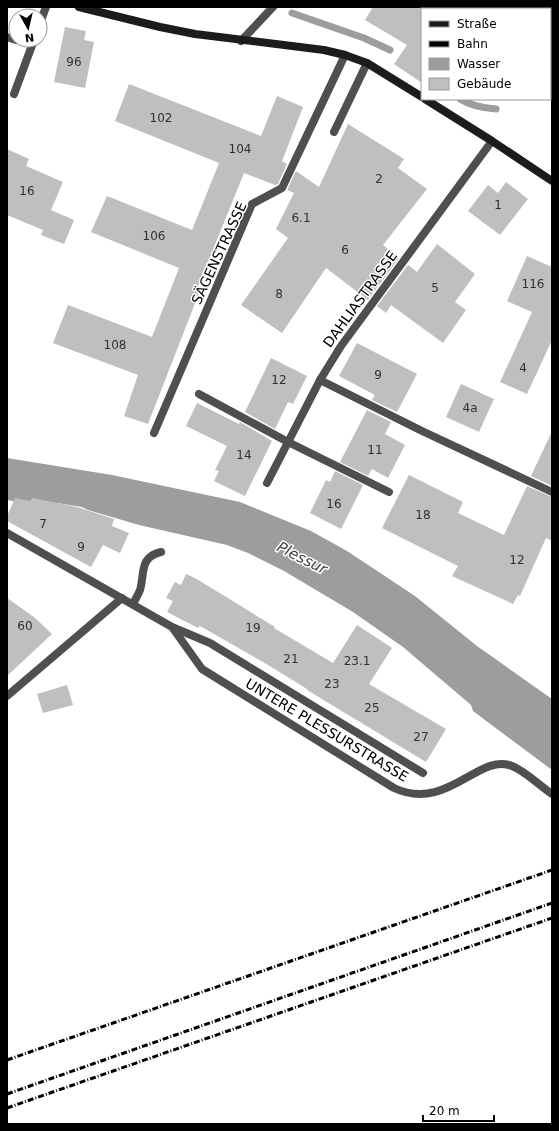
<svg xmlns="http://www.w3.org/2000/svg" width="559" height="1131" font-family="'DejaVu Sans',sans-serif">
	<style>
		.water { fill: #9d9d9d }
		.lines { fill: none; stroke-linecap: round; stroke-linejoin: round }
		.stream { stroke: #9d9d9d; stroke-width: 7 }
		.building { fill: #bfbfbf }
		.lane { stroke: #4f4f4f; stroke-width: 8 }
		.street { stroke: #4f4f4f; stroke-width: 8 }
		.secondary { stroke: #1c1c1c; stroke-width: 8 }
		.rail { stroke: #000; stroke-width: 3; stroke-dasharray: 6 2 1 2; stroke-linecap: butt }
		.labels { text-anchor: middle; stroke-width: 3; stroke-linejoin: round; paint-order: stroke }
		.number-label { font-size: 12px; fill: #303030 }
		.street-label { font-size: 14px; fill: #000; stroke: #fff }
		.water-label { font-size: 15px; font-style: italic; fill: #3e3e3e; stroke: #fff }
	</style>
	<rect width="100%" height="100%" fill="#fff"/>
	<!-- water -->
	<path class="water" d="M 7,458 L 112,475 L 240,502 L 311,531 L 347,551 L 415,596 L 477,646 L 552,699 L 552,770 L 473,711 L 471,705 L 403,647 L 353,612 L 284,571 L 248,553 L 227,545 L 139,525 L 88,510 L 82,507 L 38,500 L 35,505 L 7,500 Z"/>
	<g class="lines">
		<!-- stream -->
		<path class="stream" d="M 292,13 L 364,38 L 390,50
			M 460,99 C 471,106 483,108 496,109"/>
	</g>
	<!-- building -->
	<path class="building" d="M 373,7 L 422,7 L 422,83 L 394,64 L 407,45 L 365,20 Z
		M 65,27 L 86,31 L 84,40 L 94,42 L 85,88 L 54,82 Z
		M 129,84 L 261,136 L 277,96 L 303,107 L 282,161 L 287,164 L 278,184 L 275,185 L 244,173 L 198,287 L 201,288 L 148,424 L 124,416 L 138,375 L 53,343 L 68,305 L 152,337 L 179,268 L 91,232 L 107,196 L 192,230 L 219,163 L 115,121 Z
		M 348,124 L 404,159 L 398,168 L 427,189 L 383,245 L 399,258 L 368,300 L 326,268 L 282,333 L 241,305 L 288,238 L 276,229 L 294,193 L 287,190 L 296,171 L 319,187 Z
		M 7,149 L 29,159 L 26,166 L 63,182 L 51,210 L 74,220 L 64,244 L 41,235 L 43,230 L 7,215 Z
		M 506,182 L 528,199 L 500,235 L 468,211 L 488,185 L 498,193 Z
		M 437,244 L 475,274 L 455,302 L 466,310 L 443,343 L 391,305 L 386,313 L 377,306 L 408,265 L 417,272 Z
		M 527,256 L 552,267 L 552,340 L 527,394 L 500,382 L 532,312 L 507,301 Z
		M 357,343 L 417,374 L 397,412 L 372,400 L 375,395 L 339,376 Z
		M 271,358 L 307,376 L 293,404 L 288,402 L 275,429 L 245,412 Z
		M 461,384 L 494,399 L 479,432 L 446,417 Z
		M 197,403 L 239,424 L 240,422 L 272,441 L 245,496 L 214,481 L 219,471 L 215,470 L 227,446 L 186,426 Z
		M 367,410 L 391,422 L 385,434 L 405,445 L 388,478 L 372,469 L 368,476 L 340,462 Z
		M 552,431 L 552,486 L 531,476 Z
		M 335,471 L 363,485 L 341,529 L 310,513 L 326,480 L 330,482 Z
		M 409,475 L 463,502 L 458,513 L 504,535 L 527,486 L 552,497 L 552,541 L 546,538 L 520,596 L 518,595 L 513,604 L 452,576 L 458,566 L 382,528 Z
		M 15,498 L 30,501 L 32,498 L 77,507 L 114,519 L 112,526 L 129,533 L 120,553 L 103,545 L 91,567 L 7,521 L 7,516 Z
		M 186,574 L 195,578 L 275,627 L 274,628 L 333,663 L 357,625 L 392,648 L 369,684 L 446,729 L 426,762 L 307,690 L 307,689 L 268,665 L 200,626 L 198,628 L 167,612 L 173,601 L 166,598 L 175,582 L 181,585 Z
		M 7,598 L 34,617 L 52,634 L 7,676 Z
		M 67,685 L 73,705 L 43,713 L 37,694 Z"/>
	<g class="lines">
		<!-- lane -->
		<path class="lane" d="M 40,23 L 46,7
			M 7,37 L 16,40
			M 17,40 L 32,44
			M 241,41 L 273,7
			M 14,94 L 34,40
			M 334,132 L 367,63
			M 320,380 L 422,431 L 552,492
			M 199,394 L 288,442 L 389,492
			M 133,604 C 135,600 138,595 140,590 C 145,573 139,557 161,552
			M 7,696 L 122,598"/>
		<!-- street -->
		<path class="street" d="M 154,433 L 252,204 L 282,188 L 345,55
			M 267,483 L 320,380 L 341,346 L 492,141
			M 7,533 L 172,627 L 210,643 L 423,773
			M 172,627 L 202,669 L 394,788 C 447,813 479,752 512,766 C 525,771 540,786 552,794"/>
		<!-- secondary -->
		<path class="secondary" d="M 79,7 L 160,27 L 195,34 L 324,50 L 345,55 L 367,63 L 422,97
			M 425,99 L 492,141 L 552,181"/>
		<!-- rail -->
		<path class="rail" d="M 7,1060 L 552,870
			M 7,1094 L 552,903
			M 7,1108 L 552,918"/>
	</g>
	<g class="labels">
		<!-- number labels -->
		<g class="number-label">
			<text x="74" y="66">96</text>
			<text x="161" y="122">102</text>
			<text x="240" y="153">104</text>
			<text x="379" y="183">2</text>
			<text x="27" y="195">16</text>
			<text x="498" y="209">1</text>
			<text x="301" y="222">6.1</text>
			<text x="154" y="240">106</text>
			<text x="345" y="254">6</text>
			<text x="533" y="288">116</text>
			<text x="435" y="292">5</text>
			<text x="279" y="298">8</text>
			<text x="115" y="349">108</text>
			<text x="523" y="372">4</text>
			<text x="378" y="379">9</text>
			<text x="279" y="384">12</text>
			<text x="470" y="412">4a</text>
			<text x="375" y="454">11</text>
			<text x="244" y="459">14</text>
			<text x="334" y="508">16</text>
			<text x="423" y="519">18</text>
			<text x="43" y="528">7</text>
			<text x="81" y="551">9</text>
			<text x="517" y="564">12</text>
			<text x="25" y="630">60</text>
			<text x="253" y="632">19</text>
			<text x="291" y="663">21</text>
			<text x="357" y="665">23.1</text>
			<text x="332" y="688">23</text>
			<text x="372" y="712">25</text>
			<text x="421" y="741">27</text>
		</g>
		<!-- street labels -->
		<g class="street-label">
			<text transform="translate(219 253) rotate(-65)" y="5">SÄGENSTRASSE</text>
			<text transform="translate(360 299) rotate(-54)" y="5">DAHLIASTRASSE</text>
			<text transform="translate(327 730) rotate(31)" y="5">UNTERE PLESSURSTRASSE</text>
		</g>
		<!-- water labels -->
		<g class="water-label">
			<text transform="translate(302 558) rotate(27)" y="5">Plessur</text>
		</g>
	</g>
	<!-- border -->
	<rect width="559" height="1131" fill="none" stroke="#000000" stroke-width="16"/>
	<!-- legend -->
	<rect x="421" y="8" width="130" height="92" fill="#ffffff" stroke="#999999"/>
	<rect x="429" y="21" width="20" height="6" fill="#1c1c1c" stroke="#999999"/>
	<text x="457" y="28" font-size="12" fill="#000000">Straße</text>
	<rect x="429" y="41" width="20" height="6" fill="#000000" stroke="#999999"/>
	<text x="457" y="48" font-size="12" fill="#000000">Bahn</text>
	<rect x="429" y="58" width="20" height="12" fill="#9d9d9d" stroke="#999999"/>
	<text x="457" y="68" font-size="12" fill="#000000">Wasser</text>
	<rect x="429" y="78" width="20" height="12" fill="#bfbfbf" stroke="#999999"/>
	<text x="457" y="88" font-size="12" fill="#000000">Gebäude</text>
	<!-- north arrow -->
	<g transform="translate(28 28) rotate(172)"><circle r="19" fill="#ffffff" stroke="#999999"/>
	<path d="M0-3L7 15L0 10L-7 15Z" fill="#000000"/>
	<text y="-6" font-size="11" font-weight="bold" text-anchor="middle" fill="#000000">N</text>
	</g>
	<!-- scale -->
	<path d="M423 1115v6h71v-6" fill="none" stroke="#000000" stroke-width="2"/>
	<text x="429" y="1115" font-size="12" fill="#000000" stroke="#ffffff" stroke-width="3" paint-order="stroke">20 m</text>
</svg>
